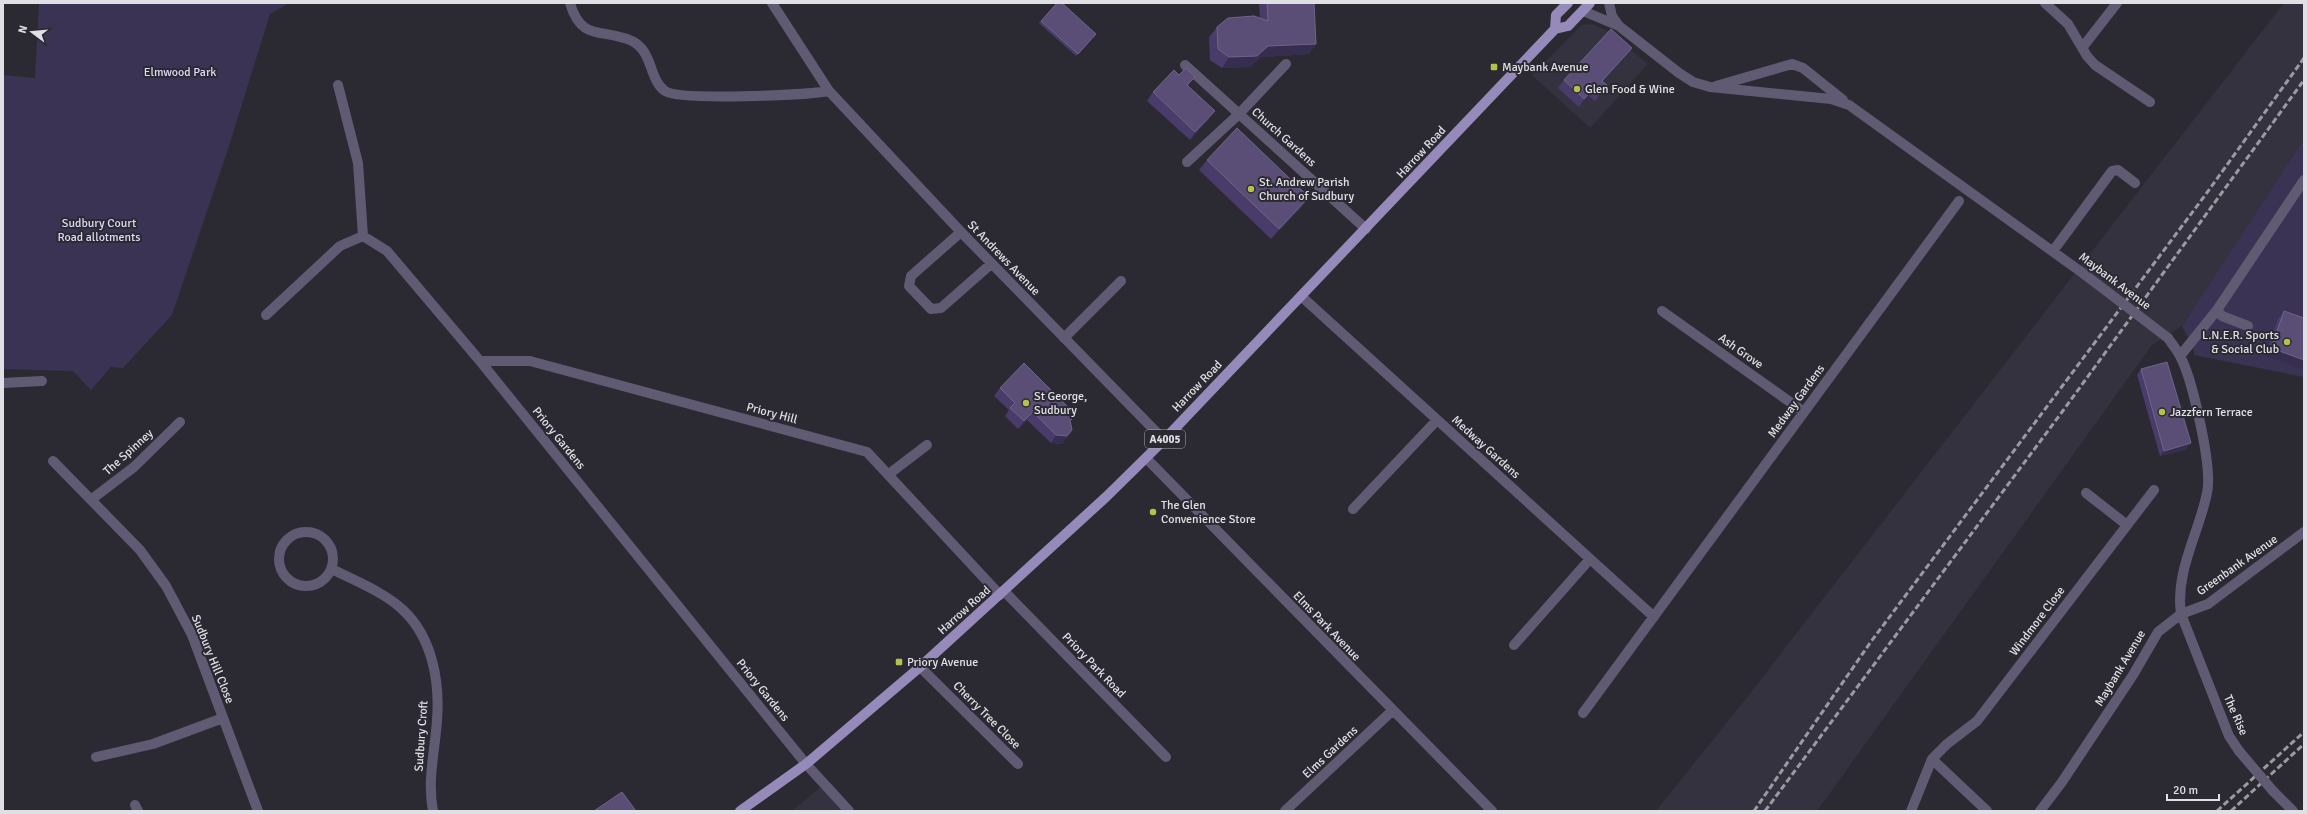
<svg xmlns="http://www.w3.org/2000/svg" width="2307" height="814" font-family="Signika,sans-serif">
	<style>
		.built { fill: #353240 }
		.green { fill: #3b3353 }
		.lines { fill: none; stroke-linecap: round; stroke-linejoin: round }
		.minor { stroke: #605b73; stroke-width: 10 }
		.major { stroke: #958aba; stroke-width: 10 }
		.rail { stroke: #9b9aa0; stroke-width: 3; stroke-dasharray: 6 3; stroke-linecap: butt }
		.minor-bridge { stroke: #605b73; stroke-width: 10 }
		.wall { fill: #493c6a }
		.shaded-wall { fill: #362e4e }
		.building { fill: #5a4e77; stroke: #6f6488 }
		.poi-dot { fill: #b5c249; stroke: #2b2a32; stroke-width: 1.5 }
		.labels { text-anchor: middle; stroke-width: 4; stroke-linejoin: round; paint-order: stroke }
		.shield { fill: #2b2a32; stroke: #aaa9af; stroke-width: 1 }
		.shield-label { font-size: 11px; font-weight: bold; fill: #e0dfe4 }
		.poi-label { font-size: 12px; fill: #e0dfe4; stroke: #2b2a32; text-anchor: start }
		.park-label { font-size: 12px; fill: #dfd8fa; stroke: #2b2a32 }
		.street-label { font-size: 12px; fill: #e0dfe4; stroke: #2b2a32 }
	</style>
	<rect width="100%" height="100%" fill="#2b2a32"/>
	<!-- built -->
	<path class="built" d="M 2284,3 L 2304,3 L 2304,139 L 2182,326 L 2152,345 L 1817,811 L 1656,811 L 1745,700 Z
		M 1592,24 L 1607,31 L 1648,64 L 1590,128 L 1532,75 L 1582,25 Z
		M 821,787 L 843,811 L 792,811 Z"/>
	<!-- green -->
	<path class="green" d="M 39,3 L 289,3 L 270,14 L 229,146 L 172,315 L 123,368 L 111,367 L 91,390 L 73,371 L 3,369 L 3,75 L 35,78 Z
		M 2304,139 L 2304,377 L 2194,355 L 2193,347 L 2182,326 Z"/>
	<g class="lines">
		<!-- minor -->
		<path class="minor" d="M 570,3 C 581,42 603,28 632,41 C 653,51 649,80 665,91 C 679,101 807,95 829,91
			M 772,3 L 829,91 L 961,232 L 1164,440
			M 1609,3 L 1612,16 L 1619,26
			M 2045,3 L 2068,24 L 2087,56 L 2095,65 L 2150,102
			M 1583,11 L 1619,26 L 1679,73 L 1693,82 L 1710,87 L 1831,99 L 1849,105 L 2084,274
			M 2082,48 L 2117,3
			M 1185,65 L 1366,229
			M 338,85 L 358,163 L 363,236
			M 1716,86 L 1792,64 L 1803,68 L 1843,100
			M 1187,162 L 1239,114 L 1286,64
			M 961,232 L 911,276 L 909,286 L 931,309 L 941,308 L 991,264
			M 2053,251 L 2112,171 L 2118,170 L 2135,183
			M 1301,296 L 1654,617
			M 2217,310 L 2222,316 L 2248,326
			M 1662,311 L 1804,412
			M 266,315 L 340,246 L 363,236 L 387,251 L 480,361 L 806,764 L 849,811
			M 1064,338 L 1121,281
			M 2168,338 C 2172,344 2177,350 2180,356 C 2192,378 2213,468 2207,493 C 2199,533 2175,571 2181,614 L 2229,736 L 2239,751
			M 2180,356 L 2217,310 L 2304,180
			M 480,361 L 530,361 L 867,452 L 1000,595
			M 3,383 L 42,381
			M 1146,458 L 1492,811
			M 53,461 L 140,550 L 166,586 L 192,635 L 258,811
			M 889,474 L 927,445
			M 2086,493 L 2127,525
			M 92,499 L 134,467 L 180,422
			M 1353,509 L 1437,420
			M279 559a27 27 0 1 1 54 0a27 27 0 1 1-54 0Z
			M 332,569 C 355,581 384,592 403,610 C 432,637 440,681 437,720 C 435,751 427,780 433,811
			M 1004,591 L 1166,757
			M 1514,645 L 1590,559
			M 920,667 L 1018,764
			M 1583,713 L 1959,201
			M 96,757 L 153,744 L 223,718
			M 1932,759 L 1987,811
			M 2273,791 L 2293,811
			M 135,805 L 138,811
			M 1285,811 L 1392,711
			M 1911,811 L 1932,759 L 1947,744 L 1977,721 L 2154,490
			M 2040,811 L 2062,782 L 2133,675 L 2158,632 L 2181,614 L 2208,604 L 2304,532"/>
		<!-- major -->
		<path class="major" d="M 1555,29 L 1556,15 L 1568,3
			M 740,811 L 806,764 L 920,667 L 1106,497 L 1164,440 L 1555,29 L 1568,26 L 1590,3"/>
		<!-- rail -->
		<path class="rail" d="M 1754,811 L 1870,643 L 2206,194 L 2304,58
			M 1765,811 L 2062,412 L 2304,80
			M 2217,811 L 2304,732
			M 2231,811 L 2304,744"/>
		<!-- minor-bridge -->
		<path class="minor-bridge" d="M 2084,274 L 2168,338
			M 2239,751 L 2273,791"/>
	</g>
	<!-- wall -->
	<path class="wall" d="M 1259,3 L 1314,3 L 1316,44 L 1309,54 L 1260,57 L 1250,67 L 1222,68 L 1210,60 L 1209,37 L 1217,27 L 1260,18 Z
		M 1041,21 L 1096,34 L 1076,56 L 1039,23 Z
		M 1632,48 L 1626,56 L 1603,81 L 1602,94 L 1595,101 L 1589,96 L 1579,107 L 1558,88 L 1564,80 Z
		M 1189,85 L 1188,86 L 1209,119 L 1190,140 L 1147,101 L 1153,92 Z
		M 1207,160 L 1302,207 L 1271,239 L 1199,170 Z
		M 2284,311 L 2304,370 L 2265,356 L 2278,319 Z
		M 2141,369 L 2187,449 L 2160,456 L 2137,375 Z
		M 1000,388 L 1071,422 L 1072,430 L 1062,444 L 1051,443 L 1027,420 L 1018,429 L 1005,416 L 1009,410 L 994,396 Z"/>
	<!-- shaded-wall -->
	<path class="shaded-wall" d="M 1316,44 L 1309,54 L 1260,57 L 1250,67 L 1222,68 L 1229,57 L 1268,46 Z
		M 1632,48 L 1626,56 L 1597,89 L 1602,81 Z
		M 1195,77 L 1189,85 L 1181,93 L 1187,85 Z
		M 1608,86 L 1602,94 L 1595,101 L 1601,93 Z
		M 1595,87 L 1589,96 L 1579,107 L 1584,99 Z
		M 1215,111 L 1209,119 L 1190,140 L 1195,132 Z
		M 1309,197 L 1302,207 L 1271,239 L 1279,229 Z
		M 2271,348 L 2304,360 L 2304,370 L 2265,356 Z
		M 1033,412 L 1027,420 L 1018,429 L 1024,421 Z
		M 1072,430 L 1062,444 L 1051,443 L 1056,435 Z
		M 2191,443 L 2187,449 L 2160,456 L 2164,451 Z"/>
	<!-- building -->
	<path class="building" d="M 1057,3 L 1062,3 L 1096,34 L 1078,54 L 1041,21 Z
		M 1267,3 L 1314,3 L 1316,44 L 1268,46 L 1257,56 L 1229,57 L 1218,49 L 1217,27 L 1228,18 L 1254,16 L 1268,21 Z
		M 1611,29 L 1632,48 L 1602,81 L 1608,86 L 1601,93 L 1595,87 L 1584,99 L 1564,80 Z
		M 1186,68 L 1195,77 L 1187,85 L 1215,111 L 1195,132 L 1153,92 L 1174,70 L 1179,75 Z
		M 1237,128 L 1309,197 L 1279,229 L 1207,160 Z
		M 2284,311 L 2304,318 L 2304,360 L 2271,348 Z
		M 2167,362 L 2191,443 L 2164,451 L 2141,369 Z
		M 1024,363 L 1076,415 L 1070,421 L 1072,430 L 1067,436 L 1056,435 L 1033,412 L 1024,421 L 1010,408 L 1015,403 L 1000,388 Z
		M 622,792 L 636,811 L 594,811 Z"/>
	<!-- markers -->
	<g class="poi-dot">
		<rect x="1490" y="63" width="8" height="8" rx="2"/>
		<circle cx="1577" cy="89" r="4"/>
		<circle cx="1251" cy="189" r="4"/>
		<circle cx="2287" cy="342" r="4"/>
		<circle cx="1026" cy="403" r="4"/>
		<circle cx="2162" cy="412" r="4"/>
		<circle cx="1153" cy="512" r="4"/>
		<rect x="895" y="658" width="8" height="8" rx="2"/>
	</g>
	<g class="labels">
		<!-- shield labels -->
		<rect class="shield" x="1145" y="430" width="40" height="18" rx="3"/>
		<g class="shield-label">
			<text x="1165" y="443">A4005</text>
		</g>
		<!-- poi labels -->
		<g class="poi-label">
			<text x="1502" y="71">Maybank Avenue</text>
			<text x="1585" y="93">Glen Food &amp; Wine</text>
			<text x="1259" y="186">St. Andrew Parish<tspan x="1259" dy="14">Church of Sudbury</tspan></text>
			<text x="2279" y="339" text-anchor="end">L.N.E.R. Sports<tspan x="2279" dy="14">&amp; Social Club</tspan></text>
			<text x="1034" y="400">St George,<tspan x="1034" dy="14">Sudbury</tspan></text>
			<text x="2170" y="416">Jazzfern Terrace</text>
			<text x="1161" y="509">The Glen<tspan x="1161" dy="14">Convenience Store</tspan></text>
			<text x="907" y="666">Priory Avenue</text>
		</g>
		<!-- park labels -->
		<g class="park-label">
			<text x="180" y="76">Elmwood Park</text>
			<text x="99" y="227">Sudbury Court<tspan x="99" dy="14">Road allotments</tspan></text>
		</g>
		<!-- street labels -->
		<g class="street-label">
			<text transform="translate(1284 137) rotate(42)" y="4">Church Gardens</text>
			<text transform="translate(1421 152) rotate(-47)" y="4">Harrow Road</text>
			<text transform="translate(1004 258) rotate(46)" y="4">St Andrews Avenue</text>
			<text transform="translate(2115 281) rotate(37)" y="4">Maybank Avenue</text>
			<text transform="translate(1741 351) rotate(35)" y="4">Ash Grove</text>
			<text transform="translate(1197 386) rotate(-46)" y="4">Harrow Road</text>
			<text transform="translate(1796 401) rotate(-54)" y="4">Medway Gardens</text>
			<text transform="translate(772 413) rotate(15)" y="4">Priory Hill</text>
			<text transform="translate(559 438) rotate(51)" y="4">Priory Gardens</text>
			<text transform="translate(1486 447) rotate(42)" y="4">Medway Gardens</text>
			<text transform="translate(128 452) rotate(-42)" y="4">The Spinney</text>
			<text transform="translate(2237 565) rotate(-35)" y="4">Greenbank Avenue</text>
			<text transform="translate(964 610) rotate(-42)" y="4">Harrow Road</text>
			<text transform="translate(2037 621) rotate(-53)" y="4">Windmore Close</text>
			<text transform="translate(1327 626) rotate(46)" y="4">Elms Park Avenue</text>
			<text transform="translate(213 659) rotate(68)" y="4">Sudbury Hill Close</text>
			<text transform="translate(1094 665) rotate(46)" y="4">Priory Park Road</text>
			<text transform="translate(2120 668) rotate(-59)" y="4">Maybank Avenue</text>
			<text transform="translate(763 690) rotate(51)" y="4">Priory Gardens</text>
			<text transform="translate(987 715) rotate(45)" y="4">Cherry Tree Close</text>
			<text transform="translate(2236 715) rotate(66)" y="4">The Rise</text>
			<text transform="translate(421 736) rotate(-86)" y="4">Sudbury Croft</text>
			<text transform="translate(1330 752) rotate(-43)" y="4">Elms Gardens</text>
		</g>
	</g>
	<!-- border -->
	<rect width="2307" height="814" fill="none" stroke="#e0dfe4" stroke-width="8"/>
	<!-- north arrow -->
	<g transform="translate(32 32) rotate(286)" stroke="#2b2a32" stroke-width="3" paint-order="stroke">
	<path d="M0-3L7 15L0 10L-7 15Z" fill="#e0dfe4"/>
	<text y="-6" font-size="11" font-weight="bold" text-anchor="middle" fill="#e0dfe4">N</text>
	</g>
	<!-- scale -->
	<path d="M2167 794v6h52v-6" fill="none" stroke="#e0dfe4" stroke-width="2"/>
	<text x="2173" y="794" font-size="12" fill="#e0dfe4" stroke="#2b2a32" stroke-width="3" paint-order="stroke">20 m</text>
</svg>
